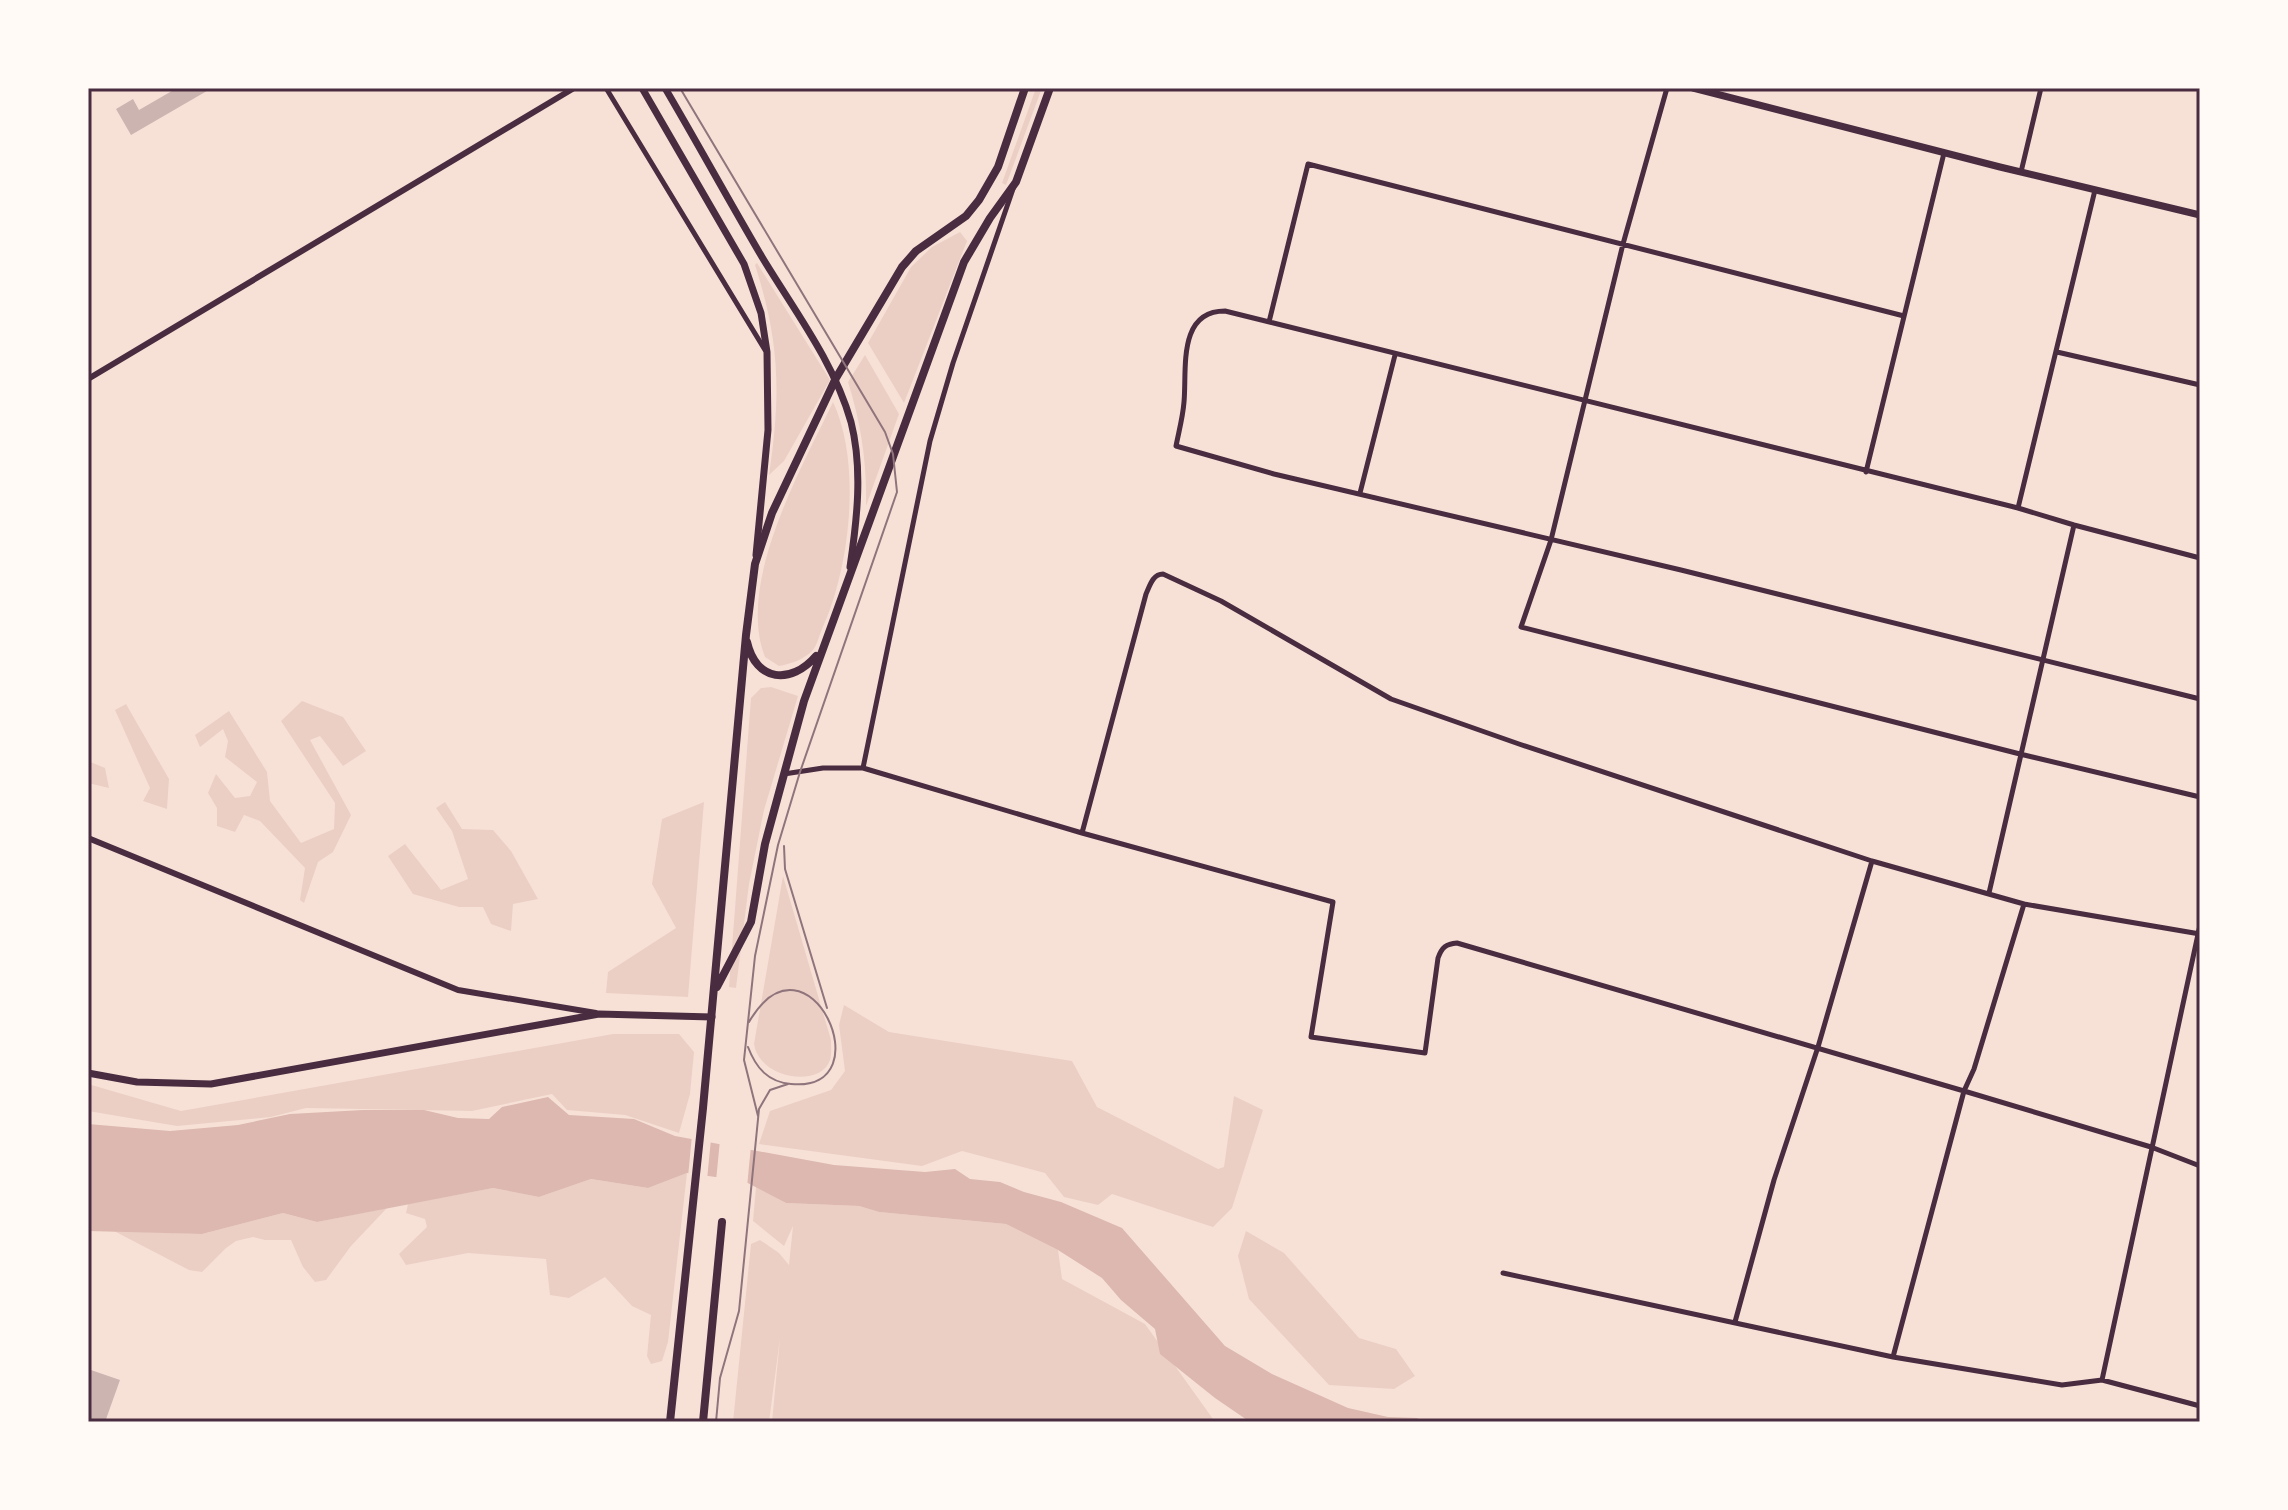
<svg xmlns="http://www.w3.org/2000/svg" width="2288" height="1510" font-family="Raleway,sans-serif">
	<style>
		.green { fill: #ebcfc5 }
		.water { fill: #dcb8b0 }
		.pier { fill: #f7e1d7 }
		.building { fill: #ccb4b1 }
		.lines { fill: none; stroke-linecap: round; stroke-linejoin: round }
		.minor { stroke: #4a2c40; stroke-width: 5 }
		.tertiary { stroke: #4a2c40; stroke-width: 6 }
		.secondary { stroke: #4a2c40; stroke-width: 7 }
		.primary { stroke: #4a2c40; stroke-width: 8 }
		.tram { stroke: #8f747c; stroke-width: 2 }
		.neatline { fill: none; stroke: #4a2c40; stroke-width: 3 }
	</style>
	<rect width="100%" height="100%" fill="#f7e1d7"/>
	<!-- green -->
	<path class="green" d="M 1036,88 L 1042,88 L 1006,185 L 1002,183 Z
		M 960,232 L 967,241 L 904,403 L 868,343 L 911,267 L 932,247 Z
		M 757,263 L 830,380 L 784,461 L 769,475 C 781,394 780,343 755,265 Z
		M 865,355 L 899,414 L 866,506 C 867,463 861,423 848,382 Z
		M 833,402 C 862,463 850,569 822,629 C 819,636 817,646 812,651 C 803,660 790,664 779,666 L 765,657 C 736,583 801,469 833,402 Z
		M 771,687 L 798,696 L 764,810 L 749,884 L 736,988 L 729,987 L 751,698 L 761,688 Z
		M 302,701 L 343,717 L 366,751 L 343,766 L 320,736 L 310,740 L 351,815 L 333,852 L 318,862 L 304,903 L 300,900 L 305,868 L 260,821 L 244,815 L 235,832 L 217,826 L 217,808 L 208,793 L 216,774 L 235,798 L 250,796 L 257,782 L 225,757 L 228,741 L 223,729 L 200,747 L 195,735 L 229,711 L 267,772 L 270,801 L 301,843 L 334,829 L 335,803 L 281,721 Z
		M 126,704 L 169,779 L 167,809 L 143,801 L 150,788 L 115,710 Z
		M 88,761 L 105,768 L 109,788 L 88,783 Z
		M 445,802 L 462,829 L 493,830 L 511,851 L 538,899 L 513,904 L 511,931 L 491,924 L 483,907 L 459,907 L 413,894 L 388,856 L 405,844 L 441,890 L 468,879 L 452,831 L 436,808 Z
		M 704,802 L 688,997 L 606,993 L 608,972 L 676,928 L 652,884 L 662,819 Z
		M 783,876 L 831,1040 C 831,1045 832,1054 830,1060 C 821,1088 760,1080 754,1044 Z
		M 844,1005 L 889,1032 L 1072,1061 L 1097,1107 L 1218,1169 L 1224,1167 L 1234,1096 L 1263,1110 L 1232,1208 L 1213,1227 L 1112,1194 L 1098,1205 L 1064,1197 L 1045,1173 L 962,1151 L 922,1166 L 759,1144 L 770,1111 L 831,1090 L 845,1071 L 839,1025 Z
		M 613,1034 L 679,1034 L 694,1052 L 690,1094 L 679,1133 L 625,1115 L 567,1110 L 552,1094 L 472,1111 L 306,1108 L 271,1117 L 177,1126 L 88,1111 L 88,1084 L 181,1111 Z
		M 687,1173 L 668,1342 L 662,1361 L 651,1364 L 647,1356 L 651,1315 L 632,1306 L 605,1277 L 569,1298 L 550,1295 L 546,1259 L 468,1253 L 406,1265 L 399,1254 L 427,1227 L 425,1219 L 406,1213 L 408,1204 L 493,1188 L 539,1197 L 591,1179 L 648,1188 Z
		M 756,1187 L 786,1203 L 859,1206 L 879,1212 L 1006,1224 L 1058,1250 L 1062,1279 L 1145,1324 L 1213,1419 L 1221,1422 L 772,1422 L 780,1338 L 769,1422 L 733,1422 L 751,1244 L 760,1240 L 779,1253 L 789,1265 L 793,1226 L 784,1246 L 753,1221 Z
		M 387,1208 L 351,1246 L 326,1280 L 315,1282 L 303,1267 L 291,1240 L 265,1240 L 253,1237 L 236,1241 L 226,1248 L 202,1272 L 189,1270 L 114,1231 L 202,1234 L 283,1213 L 317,1222 Z
		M 1246,1231 L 1284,1253 L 1359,1338 L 1396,1349 L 1415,1376 L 1394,1389 L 1329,1385 L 1249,1299 L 1238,1256 Z"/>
	<!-- water -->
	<path class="water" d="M 548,1097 L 569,1115 L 634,1119 L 675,1136 L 834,1165 L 925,1172 L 955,1169 L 970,1179 L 1000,1182 L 1024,1192 L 1061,1202 L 1122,1228 L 1225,1346 L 1272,1374 L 1348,1408 L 1388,1417 L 1417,1418 L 1425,1422 L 1250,1422 L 1215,1398 L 1160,1354 L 1155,1329 L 1121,1300 L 1102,1278 L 1058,1250 L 1006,1224 L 879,1212 L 859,1206 L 786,1203 L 744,1181 L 687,1173 L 648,1188 L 591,1179 L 539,1197 L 493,1188 L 317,1222 L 283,1213 L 202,1234 L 88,1231 L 88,1124 L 170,1131 L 238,1125 L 290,1114 L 363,1110 L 424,1110 L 458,1118 L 489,1119 L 502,1107 Z"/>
	<!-- pier -->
	<path class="pier" d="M 692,1135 L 711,1139 L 707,1180 L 688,1177 Z
		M 720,1140 L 751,1146 L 747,1187 L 716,1181 Z"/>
	<!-- building -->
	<path class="building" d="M 177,88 L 212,88 L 131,135 L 116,109 L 133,99 L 139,110 Z
		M 88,1369 L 120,1380 L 105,1422 L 88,1422 Z"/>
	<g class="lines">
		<!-- minor -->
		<path class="minor" d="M 606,88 L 765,350
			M 1667,88 L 1623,244 L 1551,540 L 1521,627 L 2020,754 L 2200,797
			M 2021,172 L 2041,88
			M 1269,322 L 1308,164 L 1904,316
			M 2057,352 L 2200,385
			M 1866,472 L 1944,153
			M 1360,493 L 1395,355
			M 2018,508 L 2095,190
			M 2200,558 L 2074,525 L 2018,508 L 1225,311 C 1177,311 1187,370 1184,402 C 1183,416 1179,431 1176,446 L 1274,474 L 1681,570 L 2200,699
			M 863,768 L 930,441 L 953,363 L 1013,189
			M 784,774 L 823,768 L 863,768 L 1082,833 L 1333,902 L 1311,1037 L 1425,1053 L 1438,958 C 1442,947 1446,944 1457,943 L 1964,1091 L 2151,1147 L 2200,1166
			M 1082,833 L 1146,594 C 1150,585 1153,574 1163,574 L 1221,601 L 1391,699 L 1519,744 L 1872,861 L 2024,904 L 2200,934
			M 1989,893 L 2074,525
			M 1503,1273 L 1893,1357 L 2062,1385 L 2102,1380 L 2200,1406
			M 1735,1322 L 1774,1180 L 1818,1047 L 1872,861
			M 1893,1357 L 1964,1091 L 1974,1069 L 2024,904
			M 2102,1380 L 2200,925"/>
		<!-- tertiary -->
		<path class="tertiary" d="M 88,379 L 574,88
			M 88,838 L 458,990 L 596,1013"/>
		<!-- secondary -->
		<path class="secondary" d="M 642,88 L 744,264 L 761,313 L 767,352 L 768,430 L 756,555
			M 665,88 C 698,144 729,201 762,257 C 794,310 834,362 851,422 C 863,469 857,520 850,567
			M 1693,88 L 2000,167 L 2200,215
			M 88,1073 L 137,1082 L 211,1084 L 599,1014 L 712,1017"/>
		<!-- primary -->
		<path class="primary" d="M 747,642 C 756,682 791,685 816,656
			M 717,987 L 751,922 L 765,844 L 804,701 L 964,262 L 990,218 L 1016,182 L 1050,88
			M 670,1422 L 703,1108 L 746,635 L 755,564 L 772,513 L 836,378 L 902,267 L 916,251 L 966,216 L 979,200 L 998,167 L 1025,88
			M 703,1422 L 722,1222"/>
		<!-- tram -->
		<path class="tram" d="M 680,88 L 885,432 L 893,454 L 897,492 L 800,772 L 778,845 L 755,956 L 744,1060 L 758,1116
			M 784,846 L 785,869 L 827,1008
			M 748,1047 C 756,1068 768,1082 791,1084 C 886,1093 808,921 749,1022
			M 716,1422 L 720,1378 L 739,1311 L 759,1109 L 770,1090 L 788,1084"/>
	</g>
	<!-- border -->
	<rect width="2288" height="1510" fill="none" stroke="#fffaf5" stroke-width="180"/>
	<rect x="90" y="90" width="2108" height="1330" class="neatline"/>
</svg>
